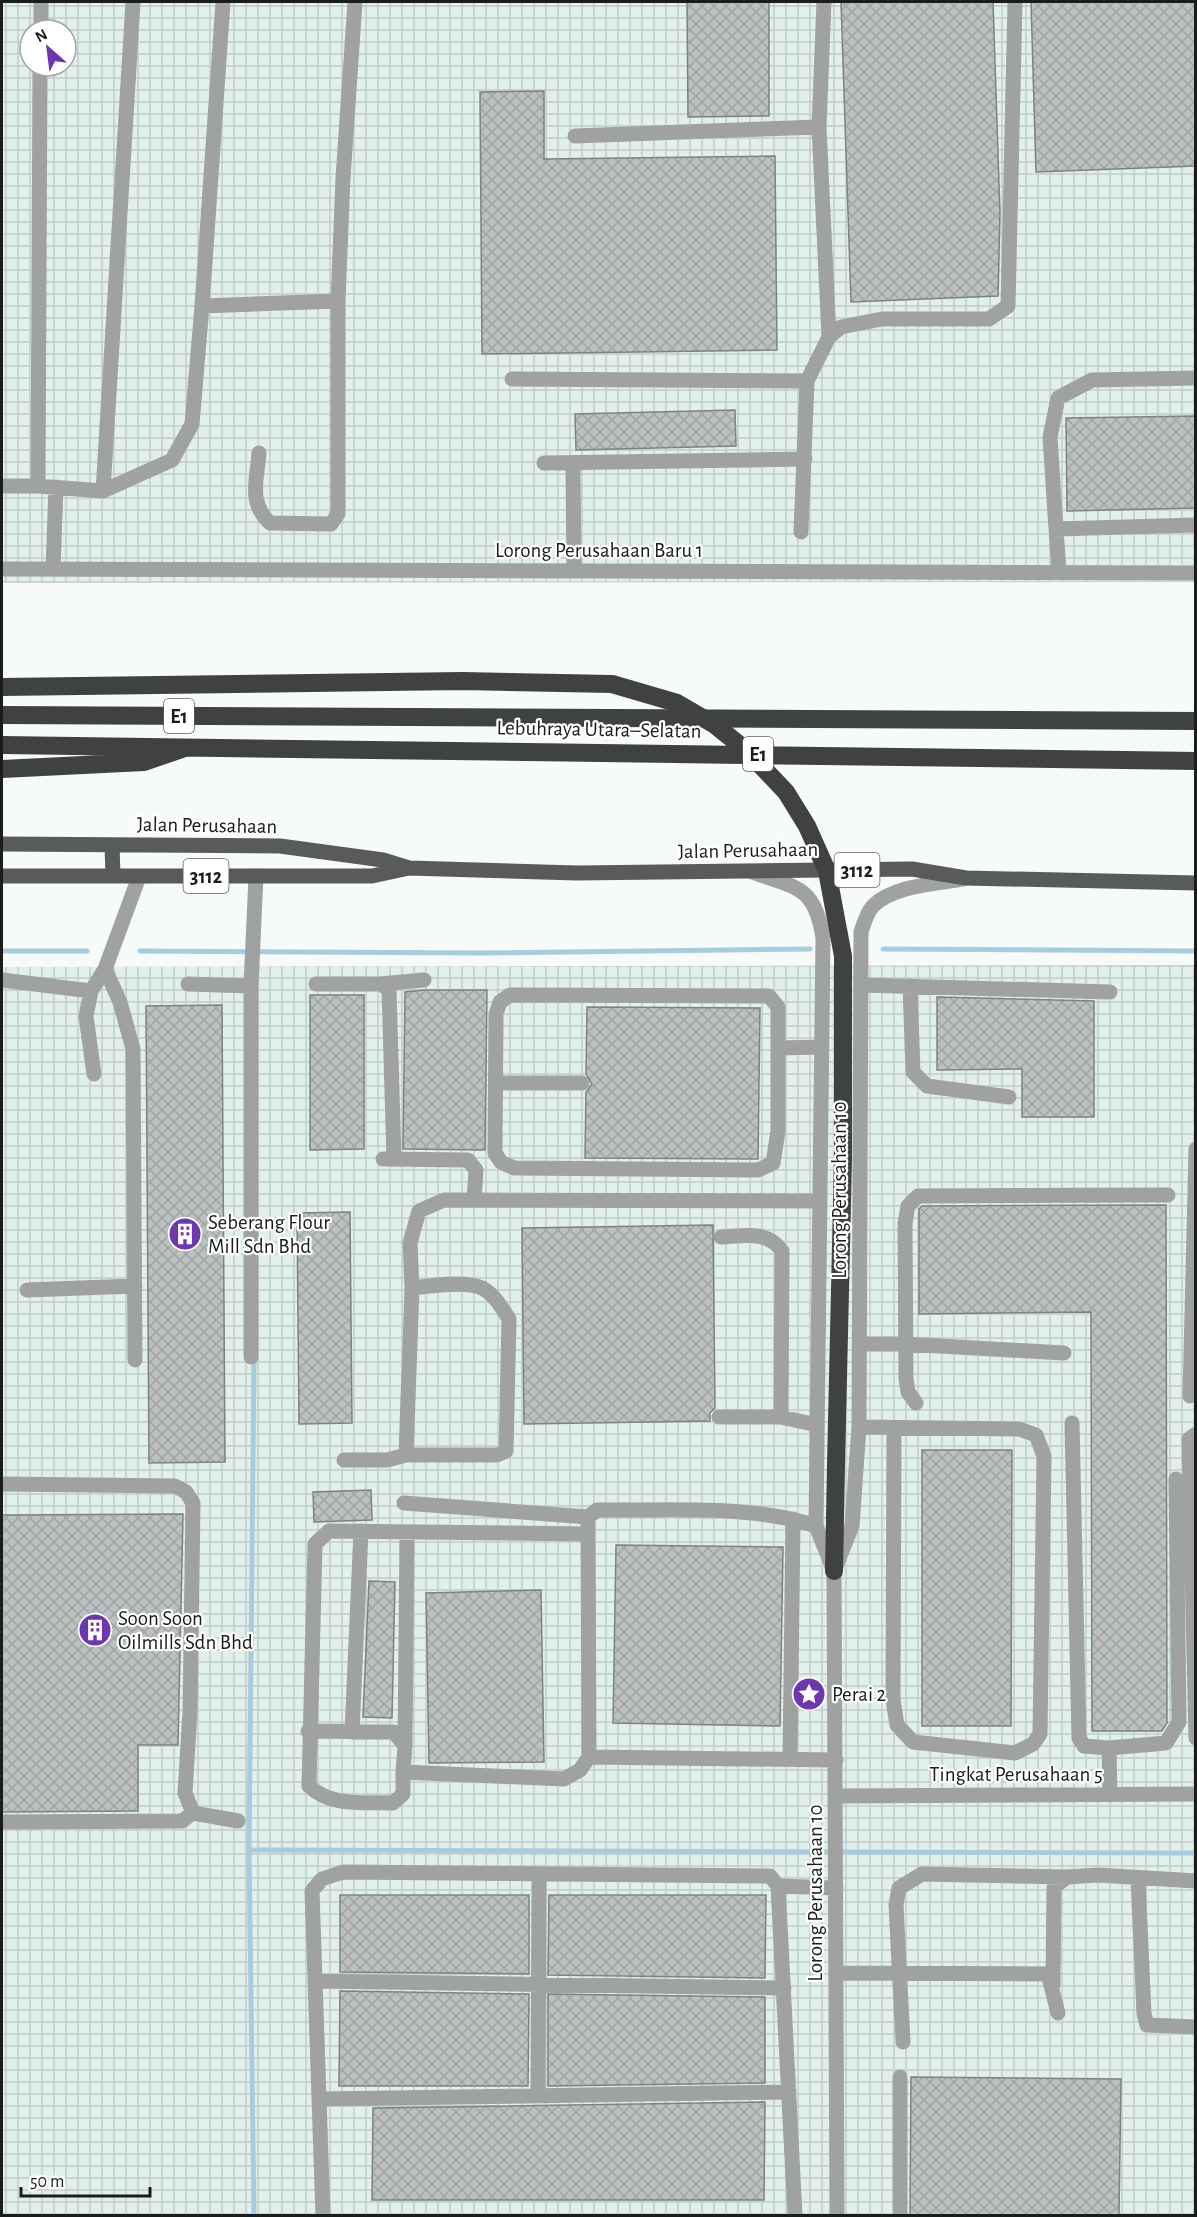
<svg xmlns="http://www.w3.org/2000/svg" width="1197" height="2217" font-family="'Alegreya Sans',sans-serif">
	<style>
		.industrial { fill: url(#industrial-grid); fill-rule: evenodd }
		.lines { fill: none; stroke-linecap: round; stroke-linejoin: round }
		.stream { stroke: #a7ccdd; stroke-width: 5 }
		.building { fill: url(#building-cross-hatch); stroke: #7d8283; stroke-width: 1.5 }
		.minor { stroke: #a0a2a1; stroke-width: 15 }
		.major { stroke: #585b59; stroke-width: 15 }
		.highway { stroke: #3f4240; stroke-width: 18 }
		.highway-bridge { stroke: #3f4240; stroke-width: 18 }
		.labels { text-anchor: middle; stroke-width: 4.5; stroke-linejoin: round; paint-order: stroke }
		.shield { fill: #fff; stroke: #5f6060; stroke-width: 1.5 }
		.shield-label { font-size: 20px; font-weight: bold; fill: #1b1c1c }
		.street-label { font-size: 21px; fill: #1b1c1c; stroke: #fff }
		.poi-label { font-size: 21px; fill: #1b1c1c; stroke: #fff; text-anchor: start }
	</style>
	<defs>
		<pattern id="industrial-grid" width="8" height="8" patternUnits="userSpaceOnUse" patternTransform="scale(1.5)"><rect width="8" height="8" fill="#e2f0ec"/><path d="M0 4h8M4 0v8" fill="none" stroke="#c1cdca"/></pattern>
		<pattern id="building-cross-hatch" width="8" height="8" patternUnits="userSpaceOnUse" patternTransform="scale(1.5)"><rect width="8" height="8" fill="#bbc0c0"/><path d="M0 0l8 8M0 8l8-8" fill="none" stroke="#a0a4a4"/></pattern>
	</defs>
	<rect width="100%" height="100%" fill="#f6fbf9"/>
	<!-- industrial -->
	<path class="industrial" d="M 2,2 L 1195,2 L 1195,582 L 2,583 ZM 30,30 L 66,30 L 66,66 L 30,66 Z
		M 1195,965 L 1195,2215 L 2,2216 L 2,967 Z"/>
	<g class="lines">
		<!-- stream -->
		<path class="stream" d="M 883,949 L 1196,951
			M 2,951 L 87,951
			M 140,951 L 479,953 L 810,949
			M 254,1359 L 249,1850 L 254,2216
			M 249,1850 L 1196,1853"/>
	</g>
	<!-- building -->
	<path class="building" d="M 687,2 L 769,2 L 769,116 L 688,117 Z
		M 841,2 L 993,2 L 1000,214 L 998,296 L 851,302 Z
		M 1031,2 L 1196,2 L 1196,166 L 1036,172 Z
		M 544,91 L 544,159 L 775,156 L 777,350 L 482,354 L 480,92 Z
		M 735,410 L 736,446 L 576,450 L 575,414 Z
		M 1196,416 L 1196,508 L 1067,511 L 1066,418 Z
		M 424,990 L 487,990 L 485,1150 L 403,1149 L 405,992 Z
		M 310,995 L 364,995 L 364,1149 L 310,1150 Z
		M 937,997 L 1094,1001 L 1094,1117 L 1022,1117 L 1022,1069 L 937,1070 Z
		M 222,1005 L 225,1462 L 149,1463 L 146,1006 Z
		M 587,1007 L 760,1008 L 758,1159 L 585,1158 L 586,1092 L 592,1084 L 586,1074 Z
		M 1166,1205 L 1167,1723 L 1162,1731 L 1092,1731 L 1091,1312 L 919,1314 L 919,1209 L 922,1206 Z
		M 350,1212 L 352,1423 L 299,1424 L 297,1213 Z
		M 713,1225 L 715,1408 L 710,1413 L 710,1421 L 524,1424 L 522,1228 Z
		M 922,1450 L 1012,1450 L 1011,1726 L 922,1726 Z
		M 371,1490 L 372,1520 L 314,1522 L 313,1492 Z
		M 183,1514 L 178,1745 L 138,1745 L 138,1811 L 2,1812 L 2,1515 Z
		M 616,1545 L 783,1547 L 780,1726 L 613,1723 Z
		M 369,1581 L 395,1582 L 392,1718 L 363,1717 Z
		M 541,1590 L 544,1762 L 429,1763 L 426,1593 Z
		M 340,1895 L 529,1895 L 529,1974 L 340,1972 Z
		M 549,1895 L 766,1895 L 765,1978 L 548,1975 Z
		M 340,1991 L 529,1994 L 528,2086 L 339,2086 Z
		M 548,1994 L 765,1997 L 765,2083 L 548,2086 Z
		M 911,2077 L 1121,2079 L 1119,2216 L 910,2216 Z
		M 765,2102 L 764,2200 L 372,2200 L 373,2108 Z"/>
	<g class="lines">
		<!-- minor -->
		<path class="minor" d="M 41,30 L 41,2
			M 819,127 L 829,337
			M 575,136 L 819,127 L 824,2
			M 202,306 L 223,2
			M 512,379 L 807,381
			M 259,453 C 257,480 248,503 270,523 L 331,524 L 338,514 L 338,301 L 343,178 L 355,2
			M 544,463 L 805,459
			M 573,463 L 574,570
			M 2,486 L 38,486 L 103,491 L 172,460 L 192,424 L 202,306 L 338,301
			M 38,486 L 40,66
			M 103,491 L 133,2
			M 1056,529 L 1050,437 L 1058,398 L 1092,380 L 1196,378
			M 801,532 L 807,381 L 829,337 L 841,327 L 882,319 L 989,319 L 1008,306 L 1015,2
			M 2,569 L 1196,573
			M 53,569 L 56,487
			M 1059,572 L 1056,529 L 1196,525
			M 752,872 C 797,888 815,886 823,938 L 816,1526 L 834,1571 L 837,2216
			M 105,969 L 120,1002 L 133,1049 L 135,1360
			M 2,980 L 91,991 L 105,969 L 139,877
			M 188,984 L 251,986
			M 316,984 L 380,984 L 389,989 L 394,1159
			M 380,984 L 424,980
			M 861,985 L 1110,992
			M 910,986 L 913,1072 L 927,1086 L 1009,1097
			M 91,991 L 86,1016 L 94,1074
			M 778,1048 L 778,1131 L 773,1163 L 758,1170 L 514,1168 L 501,1162 L 495,1153 L 496,1014 L 500,1002 L 510,995 L 769,996 L 778,1007 L 778,1048 L 822,1047
			M 496,1083 L 582,1083
			M 383,1159 L 468,1160 L 476,1170 L 474,1200
			M 721,1237 C 744,1236 767,1230 782,1251 L 781,1417
			M 27,1290 L 135,1286
			M 859,1344 L 905,1344 L 1064,1353
			M 251,1357 L 251,986 L 256,876
			M 1190,1396 L 1196,1149
			M 916,1403 L 908,1392 L 906,1379 L 905,1223 L 908,1206 L 918,1196 L 1168,1195
			M 719,1417 L 781,1417 L 817,1425
			M 1072,1423 L 1079,1738 L 1084,1746 L 1109,1748
			M 859,1427 L 1019,1429 L 1036,1435 L 1044,1456 L 1040,1734 L 1033,1744 L 1015,1753 L 913,1742 L 897,1725 L 893,1700 L 894,1428
			M 1196,1434 L 1189,1439 L 1196,1738
			M 406,1455 L 497,1455 L 506,1451 L 509,1319 C 502,1308 494,1294 482,1288 C 466,1280 429,1286 412,1288 L 410,1243 L 419,1211 L 444,1200 L 819,1201
			M 344,1460 L 387,1460 L 406,1455 L 412,1288
			M 2,1484 L 175,1486 L 186,1492 L 193,1503 L 190,1712 L 185,1793 L 193,1813 L 238,1821
			M 404,1503 L 588,1517
			M 836,1566 L 852,1526 L 859,1427 L 861,932 C 864,923 867,912 873,906 C 894,885 937,884 964,879
			M 308,1731 L 394,1732 L 405,1746 L 403,1772 L 564,1779 L 580,1770 L 589,1757 L 588,1517 L 597,1510 C 667,1511 750,1504 816,1526
			M 352,1732 L 361,1531
			M 405,1746 L 407,1532
			M 589,1757 L 836,1760
			M 790,1759 L 793,1519
			M 403,1772 L 403,1794 L 393,1803 C 363,1802 331,1807 309,1786 L 315,1544 L 329,1531 L 588,1534
			M 1110,1795 L 1109,1748 L 1166,1743 L 1179,1722 L 1176,1479
			M 836,1796 L 1196,1794
			M 2,1822 L 182,1821 L 193,1813
			M 1138,1879 L 1144,2014 L 1147,2025 L 1196,2027
			M 778,1886 L 795,2216
			M 837,1973 L 1048,1974 L 1058,2013
			M 315,1981 L 784,1988
			M 1053,1985 L 1054,1887 L 1067,1877 L 1098,1875 L 1196,1881
			M 903,2042 L 896,1905 L 899,1888 L 922,1874 L 1067,1877
			M 538,2096 L 539,1874
			M 319,2099 L 789,2092
			M 323,2216 L 312,1891 L 322,1879 L 343,1872 L 770,1876 L 778,1886 L 836,1888
			M 900,2216 L 900,2077"/>
		<!-- major -->
		<path class="major" d="M 2,844 L 280,846 L 383,860 L 409,868
			M 112,845 L 113,876
			M 2,876 L 372,876 L 409,868 L 577,873 L 912,869 L 966,878 L 1196,883"/>
		<!-- highway -->
		<path class="highway" d="M 2,715 L 1196,721
			M 2,745 L 1196,761
			M 2,769 L 144,762 L 182,749
			M 834,1571 L 836,1465"/>
		<!-- highway-bridge -->
		<path class="highway-bridge" d="M 2,687 L 463,681 L 612,684 L 677,703 L 715,725 L 747,751 L 786,792 L 807,826 L 827,871 L 843,956 L 843,1159 L 836,1465"/>
	</g>
	<!-- icons -->
	<defs>
		<g id="building-disc" transform="scale(1.725)"><circle r="9.5" fill="#6d37ae" stroke="#fff"/><path d="M-4-6H4V6H1V3H-1V6H-4ZM-2.5-4.3h1.7v1.8h-1.7ZM.8-4.3h1.7v1.8H.8ZM-2.5-1h1.7V.8h-1.7ZM.8-1h1.7V.8H.8Z" fill="#fff"/></g>
		<g id="sight-disc" transform="scale(1.725)"><circle r="9.5" fill="#6d37ae" stroke="#fff"/><path d="M0-6L1.8-2.2L6-1.7L2.9 1.2L3.7 5.4L0 3.3L-3.7 5.4L-2.9 1.2L-6-1.7L-1.8-2.2Z" fill="#fff"/></g>
	</defs>
	<g fill-rule="evenodd">
		<use href="#building-disc" x="185" y="1234"/>
		<use href="#building-disc" x="95" y="1630"/>
		<use href="#sight-disc" x="809" y="1694"/>
	</g>
	<g class="labels">
		<!-- shield labels -->
		<g class="shield">
			<rect x="164" y="699" width="30" height="34" rx="4.5"/>
			<rect x="743" y="737" width="30" height="34" rx="4.5"/>
			<rect x="834.5" y="853" width="45" height="34" rx="4.5"/>
			<rect x="183.5" y="859" width="45" height="34" rx="4.5"/>
		</g>
		<g class="shield-label">
			<text x="179" y="723">E1</text>
			<text x="758" y="761">E1</text>
			<text x="857" y="877">3112</text>
			<text x="206" y="883">3112</text>
		</g>
		<!-- street labels -->
		<g class="street-label">
			<text x="599" y="557">Lorong Perusahaan Baru 1</text>
			<text transform="translate(599 729) rotate(1)" y="7">Lebuhraya Utara–Selatan</text>
			<text transform="translate(207 825) rotate(1)" y="7">Jalan Perusahaan</text>
			<text transform="translate(748 850) rotate(-1)" y="7">Jalan Perusahaan</text>
			<text transform="translate(839 1190) rotate(-90)" y="7">Lorong Perusahaan 10</text>
			<text x="1016" y="1781">Tingkat Perusahaan 5</text>
			<text transform="translate(815 1893) rotate(-90)" y="7">Lorong Perusahaan 10</text>
		</g>
		<!-- poi labels -->
		<g class="poi-label">
			<text x="208" y="1229">Seberang Flour<tspan x="208" dy="24">Mill Sdn Bhd</tspan></text>
			<text x="118" y="1625">Soon Soon<tspan x="118" dy="24">Oilmills Sdn Bhd</tspan></text>
			<text x="832" y="1701">Perai 2</text>
		</g>
	</g>
	<!-- border -->
	<rect width="1197" height="2217" fill="none" stroke="#1b1c1c" stroke-width="6"/>
	<!-- north arrow -->
	<g transform="translate(48 48) rotate(332)"><circle r="28" fill="#ffffff" stroke="#a4a4a4" stroke-width="1.5"/>
	<path d="M0-4.5L10 22L0 15L-10 22Z" fill="#6d37ae"/>
	<text y="-9" font-size="16" font-weight="bold" text-anchor="middle" fill="#1b1c1c">N</text>
	</g>
	<!-- scale -->
	<path d="M21 2187v9h129v-9" fill="none" stroke="#1b1c1c" stroke-width="3"/>
	<text x="30" y="2187" font-size="18" fill="#1b1c1c" stroke="#ffffff" stroke-width="4.5" paint-order="stroke">50 m</text>
</svg>
